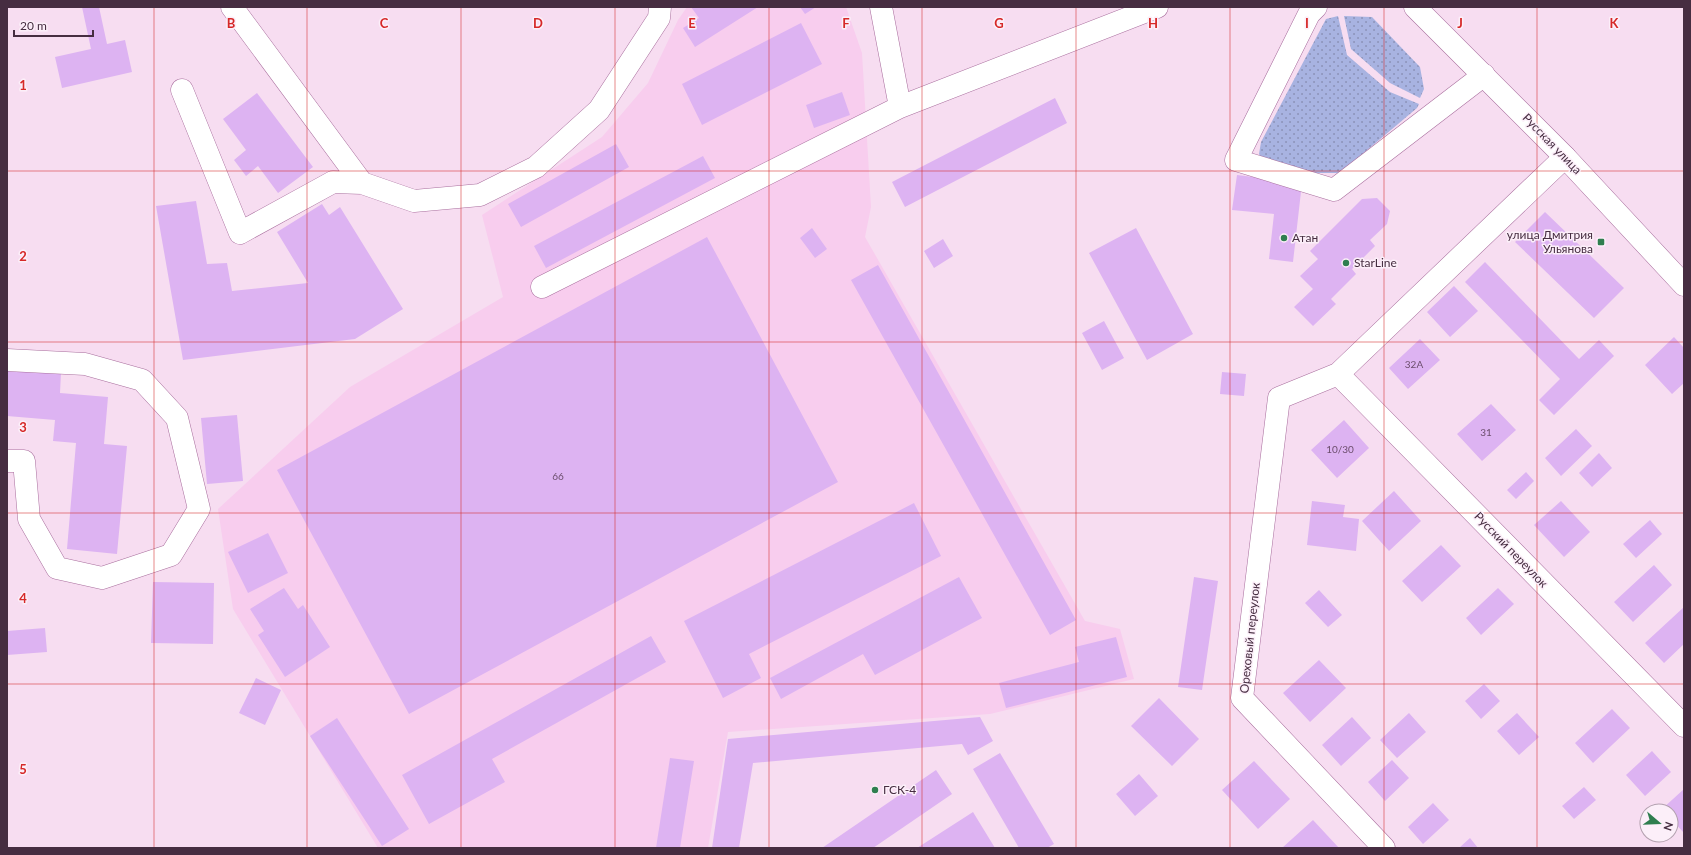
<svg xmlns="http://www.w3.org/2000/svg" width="1691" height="855" font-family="Lato,sans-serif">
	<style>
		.built { fill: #f8cdee }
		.grass { fill: url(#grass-dots) }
		.building { fill: #ddb3f2 }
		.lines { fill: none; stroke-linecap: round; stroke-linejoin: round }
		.minor-casing { stroke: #a96f9e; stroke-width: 23 }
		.major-casing { stroke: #a96f9e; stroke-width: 23 }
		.minor { stroke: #fff; stroke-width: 22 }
		.major { stroke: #fff; stroke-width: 22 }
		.grid { fill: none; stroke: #d62828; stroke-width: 1; stroke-opacity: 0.55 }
		.poi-dot { fill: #2f7e4f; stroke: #fceff9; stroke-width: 1.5 }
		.labels { text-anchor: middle; stroke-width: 3; stroke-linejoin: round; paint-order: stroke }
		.number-label { font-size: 10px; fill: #6c4e6d }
		.street-label { font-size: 12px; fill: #462d41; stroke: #fceff9 }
		.poi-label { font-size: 12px; fill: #462d41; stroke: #fceff9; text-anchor: start }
		.grid-label { font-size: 13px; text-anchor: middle; font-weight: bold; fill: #d62828; stroke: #fceff9; stroke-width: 3; stroke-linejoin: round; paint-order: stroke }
	</style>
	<defs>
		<pattern id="grass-dots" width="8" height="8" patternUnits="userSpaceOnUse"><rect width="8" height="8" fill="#a8b3e1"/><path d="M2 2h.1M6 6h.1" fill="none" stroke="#8b92b8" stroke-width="1.8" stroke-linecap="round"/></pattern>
	</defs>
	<rect width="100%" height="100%" fill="#f7ddf1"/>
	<!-- built -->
	<path class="built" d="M 687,7 L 846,7 L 862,53 L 871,207 L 865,237 L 1085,621 L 1120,629 L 1134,679 L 990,714 L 728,732 L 708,848 L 378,848 L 233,609 L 218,509 L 350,387 L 503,297 L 482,215 L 602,137 L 648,83 L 678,20 Z"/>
	<!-- grass -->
	<path class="grass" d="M 1338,16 L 1347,55 L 1390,92 L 1419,104 L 1417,108 L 1340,173 L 1312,173 L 1262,160 L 1259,154 L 1261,142 L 1326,19 Z
		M 1344,16 L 1372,17 L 1420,67 L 1424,89 L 1420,98 L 1390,83 L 1351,49 Z"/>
	<!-- building -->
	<path class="building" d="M 82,7 L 99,7 L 107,44 L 125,40 L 132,72 L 62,88 L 55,57 L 91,49 Z
		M 691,7 L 758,7 L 695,47 L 683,28 L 699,18 Z
		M 800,7 L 816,7 L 805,14 Z
		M 801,23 L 822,64 L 702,125 L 682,84 Z
		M 842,92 L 850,115 L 814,128 L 806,105 Z
		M 257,93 L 313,167 L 278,193 L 258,166 L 246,176 L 234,160 L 246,150 L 223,119 Z
		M 1055,98 L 1067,123 L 905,207 L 892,182 Z
		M 616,144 L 629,167 L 521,227 L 508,204 Z
		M 703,156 L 715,178 L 546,268 L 534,246 Z
		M 1237,175 L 1302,183 L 1293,262 L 1269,259 L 1274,214 L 1232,210 Z
		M 1377,198 L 1390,211 L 1387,224 L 1370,240 L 1375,246 L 1352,269 L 1356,274 L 1331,299 L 1336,304 L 1313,326 L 1294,307 L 1313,289 L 1300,276 L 1318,259 L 1310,251 L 1362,199 Z
		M 196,201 L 207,264 L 227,263 L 232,291 L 308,283 L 277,232 L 322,204 L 329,215 L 340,207 L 403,309 L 355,339 L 183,360 L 156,206 Z
		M 1545,212 L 1624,288 L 1594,318 L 1515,242 Z
		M 812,228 L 827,249 L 815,258 L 800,238 Z
		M 1136,228 L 1193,334 L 1147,360 L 1089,253 Z
		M 707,237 L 838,482 L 409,714 L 277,470 Z
		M 943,239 L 953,256 L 934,268 L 924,251 Z
		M 1485,262 L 1579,359 L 1599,340 L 1614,356 L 1554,415 L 1539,400 L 1560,379 L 1465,282 Z
		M 878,265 L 1076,620 L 1050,635 L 851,280 Z
		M 1454,286 L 1478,311 L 1450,337 L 1427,312 Z
		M 1104,321 L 1124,358 L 1102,370 L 1082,333 Z
		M 1674,337 L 1684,348 L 1684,383 L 1672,394 L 1645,365 Z
		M 1420,339 L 1440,360 L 1408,389 L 1389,368 Z
		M 7,368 L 61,372 L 60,393 L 108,397 L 104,444 L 127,446 L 117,554 L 67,549 L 76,443 L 53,441 L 55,420 L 7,416 Z
		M 1222,372 L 1246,374 L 1244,396 L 1220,394 Z
		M 1491,404 L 1516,430 L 1482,461 L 1457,434 Z
		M 237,415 L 243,481 L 207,484 L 201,418 Z
		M 1344,420 L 1369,448 L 1337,478 L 1311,450 Z
		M 1576,429 L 1592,446 L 1561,476 L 1545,458 Z
		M 1599,453 L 1612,468 L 1592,487 L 1579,473 Z
		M 1526,472 L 1534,481 L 1516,499 L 1507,490 Z
		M 1394,491 L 1421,521 L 1389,551 L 1362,521 Z
		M 1312,501 L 1345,505 L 1343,517 L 1359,519 L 1356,551 L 1307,545 Z
		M 1561,501 L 1590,532 L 1564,557 L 1534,525 Z
		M 914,503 L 941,556 L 749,654 L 761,678 L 723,698 L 684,621 Z
		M 1650,520 L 1662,534 L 1636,558 L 1623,544 Z
		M 268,533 L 288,573 L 248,593 L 228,552 Z
		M 1441,545 L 1461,566 L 1422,602 L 1402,581 Z
		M 1654,565 L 1672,585 L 1633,622 L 1614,602 Z
		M 959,577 L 982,618 L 875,675 L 863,654 L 781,699 L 770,678 Z
		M 1194,577 L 1218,581 L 1202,690 L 1178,687 Z
		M 153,582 L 214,583 L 213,644 L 151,643 Z
		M 284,588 L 298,609 L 303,605 L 330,647 L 285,677 L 258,635 L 264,631 L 250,609 Z
		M 1498,588 L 1514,604 L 1481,635 L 1466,618 Z
		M 1319,590 L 1342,615 L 1328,627 L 1305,603 Z
		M 1684,607 L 1684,644 L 1664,663 L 1645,643 Z
		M 45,628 L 47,652 L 7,655 L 7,631 Z
		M 651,636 L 666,662 L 492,759 L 505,782 L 429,824 L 402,775 Z
		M 1116,637 L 1127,677 L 1006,708 L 999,683 L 1079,662 L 1075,647 Z
		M 1319,660 L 1346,688 L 1310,722 L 1283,693 Z
		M 256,678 L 281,690 L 265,725 L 239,713 Z
		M 1484,684 L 1500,701 L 1481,719 L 1465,701 Z
		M 1159,698 L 1199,739 L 1172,766 L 1131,726 Z
		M 1612,709 L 1630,728 L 1593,763 L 1575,743 Z
		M 1409,713 L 1426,732 L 1397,758 L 1380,740 Z
		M 1517,713 L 1539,737 L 1519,755 L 1497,731 Z
		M 980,717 L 993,741 L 968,755 L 962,744 L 753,763 L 739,848 L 712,848 L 728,739 Z
		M 1352,717 L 1371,738 L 1341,766 L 1322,745 Z
		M 337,718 L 409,829 L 382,846 L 310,736 Z
		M 1652,751 L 1671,772 L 1645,796 L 1626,775 Z
		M 1000,753 L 1054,844 L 1047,848 L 1019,848 L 973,769 Z
		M 670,758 L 694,761 L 680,848 L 656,848 Z
		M 1392,760 L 1409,778 L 1385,801 L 1368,782 Z
		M 1254,761 L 1290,799 L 1258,829 L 1222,790 Z
		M 936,770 L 952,794 L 873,848 L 822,848 Z
		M 1139,774 L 1158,796 L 1135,816 L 1116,794 Z
		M 1584,787 L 1596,800 L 1574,819 L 1562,806 Z
		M 1684,789 L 1684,833 L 1671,819 L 1671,811 L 1664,811 L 1662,809 Z
		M 1433,803 L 1449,820 L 1423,844 L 1408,827 Z
		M 973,812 L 995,848 L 917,848 Z
		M 1313,820 L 1339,848 L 1282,848 Z
		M 1470,838 L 1478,848 L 1459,848 Z"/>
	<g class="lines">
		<!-- minor casing -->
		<g class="minor-casing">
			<path id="minor" d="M 232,7 L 362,183
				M 881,7 L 900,107
				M 1316,7 L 1309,14 L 1236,160 L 1334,190 L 1484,75
				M 182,90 L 240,233 L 333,182 L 362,183 L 414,201 L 480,195 L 536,167 L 599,110 L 659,18 L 660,7
				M 542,287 L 900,107 L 1157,7
				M 7,360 L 85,364 L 142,380 L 177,418 L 199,509 L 171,555 L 102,578 L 57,568 L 29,519 L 24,461 L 7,461
				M 1338,374 L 1684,726
				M 1384,848 L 1242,698 L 1279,398 L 1338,374 L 1565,157"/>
		</g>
		<!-- major casing -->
		<g class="major-casing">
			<path id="major" d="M 1415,7 L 1565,157 L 1684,285"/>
		</g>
		<!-- minor -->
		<use href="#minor" class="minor"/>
		<!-- major -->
		<use href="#major" class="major"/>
	</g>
	<!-- grid -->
	<path class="grid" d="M 154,7 L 154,848M 307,7 L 307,848M 461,7 L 461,848M 615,7 L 615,848M 769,7 L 769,848M 922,7 L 922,848M 1076,7 L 1076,848M 1230,7 L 1230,848M 1384,7 L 1384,848M 1537,7 L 1537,848M 7,171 L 1684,171M 7,342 L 1684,342M 7,513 L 1684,513M 7,684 L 1684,684"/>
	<!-- markers -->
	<g class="poi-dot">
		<circle cx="1284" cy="238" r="4"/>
		<rect x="1597" y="238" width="8" height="8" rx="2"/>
		<circle cx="1346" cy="263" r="4"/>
		<circle cx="875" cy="790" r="4"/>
	</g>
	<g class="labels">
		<!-- number labels -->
		<g class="number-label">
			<text x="1414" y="368">32А</text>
			<text x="1486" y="436">31</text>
			<text x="1340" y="453">10/30</text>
			<text x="558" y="480">66</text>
		</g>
		<!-- street labels -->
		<g class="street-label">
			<text transform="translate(1552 144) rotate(46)" y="4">Русская улица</text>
			<text transform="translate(1511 550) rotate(46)" y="4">Русский переулок</text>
			<text transform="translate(1250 638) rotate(-84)" y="4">Ореховый переулок</text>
		</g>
		<!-- poi labels -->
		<g class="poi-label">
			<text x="1593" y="239" text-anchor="end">улица Дмитрия<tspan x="1593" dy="14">Ульянова</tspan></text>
			<text x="1292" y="242">Атан</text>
			<text x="1354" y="267">StarLine</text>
			<text x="883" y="794">ГСК-4</text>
		</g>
	</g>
	<g class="grid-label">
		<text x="231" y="28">B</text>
		<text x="384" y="28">C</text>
		<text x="538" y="28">D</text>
		<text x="692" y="28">E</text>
		<text x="846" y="28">F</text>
		<text x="999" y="28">G</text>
		<text x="1153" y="28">H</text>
		<text x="1307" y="28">I</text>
		<text x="1460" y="28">J</text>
		<text x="1614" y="28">K</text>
		<text x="23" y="90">1</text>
		<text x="23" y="261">2</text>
		<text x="23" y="432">3</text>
		<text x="23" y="603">4</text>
		<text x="23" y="774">5</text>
	</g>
	<!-- border -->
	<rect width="1691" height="855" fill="none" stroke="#462d41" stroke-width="16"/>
	<!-- north arrow -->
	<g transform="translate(1659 823) rotate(109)"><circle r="19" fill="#fceff9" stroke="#b3a1af"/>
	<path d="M0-3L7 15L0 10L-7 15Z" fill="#2f7e4f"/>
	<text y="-6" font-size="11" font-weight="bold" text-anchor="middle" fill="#462d41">N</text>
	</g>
	<!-- scale -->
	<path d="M14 30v6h79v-6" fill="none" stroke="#462d41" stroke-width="2"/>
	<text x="20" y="30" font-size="12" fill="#462d41" stroke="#fceff9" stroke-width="3" paint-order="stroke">20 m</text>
</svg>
